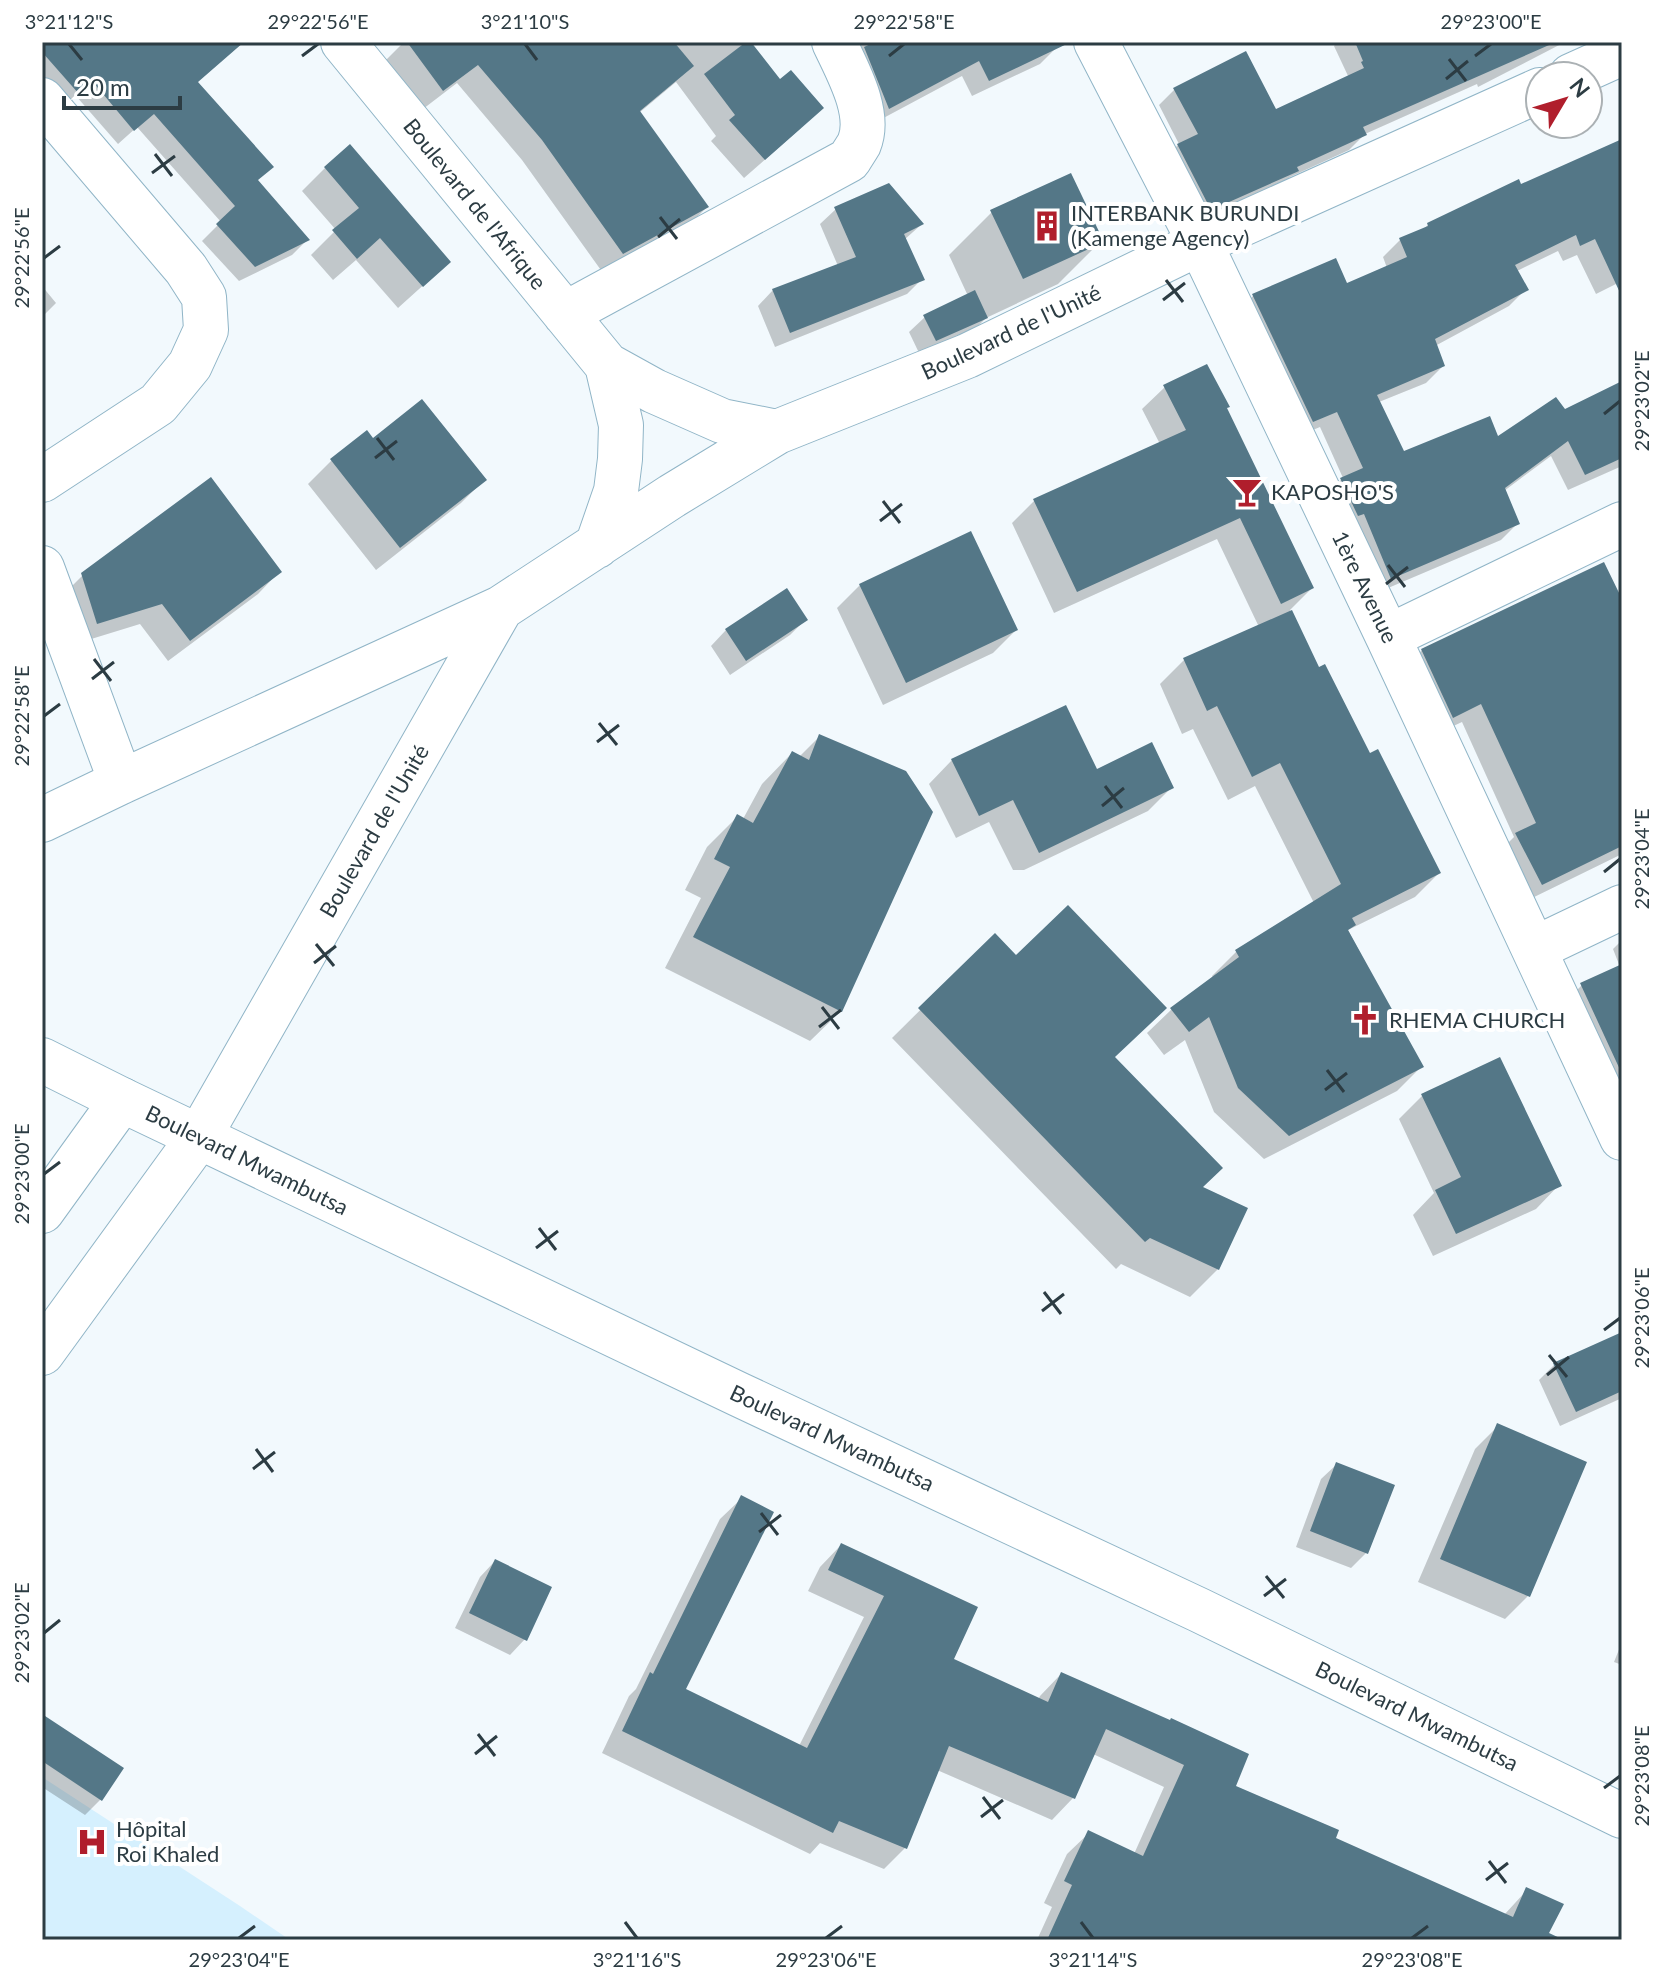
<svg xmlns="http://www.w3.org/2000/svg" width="1664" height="1982" font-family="Lato,sans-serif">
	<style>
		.built { fill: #d5f0fe }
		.shadow { fill: #0003 }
		.building { fill: #547787 }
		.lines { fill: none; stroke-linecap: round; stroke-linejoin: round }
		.minor-casing { stroke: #90b5c7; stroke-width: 46 }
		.major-casing { stroke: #90b5c7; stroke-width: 46 }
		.highway-casing { stroke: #90b5c7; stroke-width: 46 }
		.minor { stroke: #fff; stroke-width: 44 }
		.major { stroke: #fff; stroke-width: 44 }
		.highway { stroke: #fff; stroke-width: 44 }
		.ticks { fill: none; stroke: #2c3c43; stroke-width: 3 }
		.labels { text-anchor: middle; stroke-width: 8; stroke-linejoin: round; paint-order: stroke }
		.street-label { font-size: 22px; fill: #2c3c43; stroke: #fff }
		.poi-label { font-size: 22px; fill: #2c3c43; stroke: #fff; text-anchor: start }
		.neatline { fill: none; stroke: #2c3c43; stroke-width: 3 }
		.ticks-label { font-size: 20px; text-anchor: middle; fill: #2c3c43 }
	</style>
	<rect width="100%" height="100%" fill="#f2f9fd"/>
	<!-- built -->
	<path class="built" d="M 42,1777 L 240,1906 L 290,1940 L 42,1940 Z"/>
	<!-- shadow -->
	<path class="shadow" d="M 42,42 L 243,42 L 196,83 L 256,181 L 307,240 L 292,255 L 239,281 L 202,241 L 221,222 L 137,127 L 118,144 L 76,96 L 63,108 L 42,84 Z
		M 404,42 L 748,42 L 801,128 L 744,178 L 711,141 L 716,136 L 676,82 L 639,113 L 707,207 L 687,227 L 603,273 L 522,160 L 457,83 L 423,109 L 386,60 Z
		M 837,42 L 1054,42 L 1057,47 L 1040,64 L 972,96 L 962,76 L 876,122 Z
		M 1337,42 L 1565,42 L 1478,87 L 1477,84 L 1365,134 L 1349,150 L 1290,177 L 1281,186 L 1195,225 L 1162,161 L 1179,144 L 1159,105 L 1174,90 L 1276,112 L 1349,78 L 1334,46 Z
		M 1622,141 L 1622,281 L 1596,294 L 1577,255 L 1563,261 L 1558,251 L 1517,271 L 1526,289 L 1509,306 L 1435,346 L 1443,366 L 1426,383 L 1379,402 L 1403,454 L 1497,439 L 1564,411 L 1622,383 L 1622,466 L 1568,490 L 1551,456 L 1504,491 L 1518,523 L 1501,540 L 1374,594 L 1324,496 L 1343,478 L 1320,427 L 1296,437 L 1236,313 L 1253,296 L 1346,286 L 1387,268 L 1383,257 L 1400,240 L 1422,230 L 1428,225 L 1520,187 Z
		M 325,168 L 449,262 L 398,308 L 356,260 L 333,280 L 311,255 L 336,230 L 302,191 Z
		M 836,209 L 922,224 L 904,240 L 922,279 L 907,294 L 775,347 L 758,306 L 773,290 L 838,266 L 820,224 Z
		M 992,212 L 1101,241 L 1058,284 L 986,318 L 971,333 L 920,355 L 909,332 L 925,317 L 968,296 L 949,255 Z
		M 42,286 L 56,303 L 42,317 Z
		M 1165,387 L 1225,408 L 1312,588 L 1290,610 L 1318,670 L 1439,873 L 1415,897 L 1348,930 L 1421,1067 L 1397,1091 L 1264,1159 L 1214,1112 L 1185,1040 L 1164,1055 L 1147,1033 L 1172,1009 L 1213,978 L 1212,976 L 1236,952 L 1314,903 L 1255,786 L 1228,800 L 1193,729 L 1182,734 L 1160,684 L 1184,660 L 1259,627 L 1217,539 L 1054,613 L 1012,523 L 1034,501 L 1160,444 L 1142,409 Z
		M 367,433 L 373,441 L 484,480 L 461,503 L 376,570 L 308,484 L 331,461 Z
		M 279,572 L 258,594 L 168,661 L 140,624 L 75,644 L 63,595 L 85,573 Z
		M 860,585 L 1016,630 L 993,653 L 883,705 L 837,608 Z
		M 1622,603 L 1622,854 L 1522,903 L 1497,854 L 1514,837 L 1462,722 L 1434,735 L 1403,670 L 1422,650 Z
		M 805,620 L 790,635 L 730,675 L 711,646 L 726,630 Z
		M 819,737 L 841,1011 L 810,1041 L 665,968 L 701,898 L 685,890 L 707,847 L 738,816 L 743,819 L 762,784 L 792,753 L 799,757 Z
		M 952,760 L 1096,771 L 1171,788 L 1148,811 L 1024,870 L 1013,870 L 989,822 L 956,838 L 929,784 Z
		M 995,936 L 1113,1058 L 1200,1188 L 1218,1269 L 1190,1297 L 1121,1264 L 1116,1269 L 892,1038 Z
		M 1622,940 L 1622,1099 L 1567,1000 L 1582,985 L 1620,967 L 1613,949 Z
		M 1422,1096 L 1559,1185 L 1536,1209 L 1433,1256 L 1413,1215 L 1434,1193 L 1399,1119 Z
		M 1622,1334 L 1622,1398 L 1560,1426 L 1539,1380 L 1554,1365 Z
		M 1498,1426 L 1528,1596 L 1505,1619 L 1418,1582 L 1475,1449 Z
		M 1337,1464 L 1366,1553 L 1351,1568 L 1296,1547 L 1321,1479 Z
		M 742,1498 L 683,1690 L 799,1746 L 864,1617 L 808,1591 L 820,1567 L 841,1545 L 951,1660 L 1038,1700 L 1040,1696 L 1061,1674 L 1233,1787 L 1333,1839 L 1504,1915 L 1527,1890 L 1544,1940 L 1037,1940 L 1052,1907 L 1044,1903 L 1067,1854 L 1089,1833 L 1134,1854 L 1164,1787 L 1093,1754 L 1073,1798 L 1052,1820 L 937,1770 L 905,1848 L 884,1869 L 820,1843 L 810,1854 L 602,1753 L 629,1696 L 636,1689 L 720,1519 Z
		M 495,1561 L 525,1639 L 510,1655 L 455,1628 L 480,1577 Z
		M 1622,1642 L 1622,1665 L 1614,1662 Z
		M 42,1723 L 121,1769 L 100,1800 L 85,1815 L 42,1787 Z"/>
	<!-- building -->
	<path class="building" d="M 42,42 L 244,42 L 198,82 L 274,167 L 258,180 L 310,240 L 255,267 L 216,224 L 235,206 L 154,114 L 134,131 L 93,82 L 79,94 L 42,52 Z
		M 407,42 L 674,42 L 694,66 L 640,111 L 709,207 L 623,254 L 542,140 L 478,65 L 443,91 Z
		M 746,42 L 751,42 L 780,79 L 791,70 L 824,108 L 765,160 L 729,120 L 735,115 L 704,74 Z
		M 875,42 L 1071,42 L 989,81 L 979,61 L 889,109 L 864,47 Z
		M 1355,42 L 1556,42 L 1363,127 L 1367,135 L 1297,167 L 1299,171 L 1211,210 L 1177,144 L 1198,134 L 1173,88 L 1246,51 L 1276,109 L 1364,68 L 1361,62 L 1363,61 Z
		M 1622,139 L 1622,297 L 1595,239 L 1580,246 L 1576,235 L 1515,265 L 1529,290 L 1435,339 L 1445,366 L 1377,395 L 1404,451 L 1490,416 L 1498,436 L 1556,397 L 1565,409 L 1622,381 L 1622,458 L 1585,475 L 1568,441 L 1505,488 L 1520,524 L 1391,579 L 1364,514 L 1358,516 L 1340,478 L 1363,468 L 1337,412 L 1313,422 L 1252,294 L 1336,258 L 1347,283 L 1407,257 L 1399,238 L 1428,226 L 1427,223 L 1519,179 L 1521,184 Z
		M 350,144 L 451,262 L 423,287 L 380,238 L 357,259 L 332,230 L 359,208 L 324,167 Z
		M 1071,173 L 1104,242 L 1023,279 L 990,210 Z
		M 889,183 L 924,224 L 904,234 L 925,280 L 790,333 L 772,289 L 856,257 L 834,207 Z
		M 975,290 L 988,318 L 936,341 L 923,315 Z
		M 1207,364 L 1230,407 L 1227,408 L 1314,588 L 1281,604 L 1240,518 L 1077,592 L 1033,499 L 1186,430 L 1163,385 Z
		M 422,399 L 487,480 L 400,548 L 330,459 L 367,430 L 373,438 Z
		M 211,477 L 282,572 L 190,641 L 162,604 L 97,624 L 81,573 Z
		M 971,531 L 1018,630 L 906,683 L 859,584 Z
		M 1604,562 L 1622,599 L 1622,846 L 1542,885 L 1515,833 L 1536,823 L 1481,704 L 1453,718 L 1421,649 Z
		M 787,588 L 808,620 L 746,661 L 725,629 Z
		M 1292,610 L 1319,667 L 1325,664 L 1370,753 L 1378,749 L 1441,873 L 1352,918 L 1356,925 L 1348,930 L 1424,1067 L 1289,1136 L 1238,1088 L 1209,1017 L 1189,1032 L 1170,1008 L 1239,957 L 1235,950 L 1341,884 L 1280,763 L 1252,777 L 1217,706 L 1207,711 L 1183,658 Z
		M 1066,705 L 1097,769 L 1152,742 L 1174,788 L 1039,853 L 1013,800 L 979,816 L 951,759 Z
		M 819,734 L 906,771 L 933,812 L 842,1012 L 693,937 L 730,867 L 714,859 L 737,814 L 753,823 L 792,751 L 809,760 Z
		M 1068,905 L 1167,1008 L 1115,1057 L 1223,1168 L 1203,1187 L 1248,1208 L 1219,1270 L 1150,1238 L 1145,1242 L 918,1008 L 995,933 L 1016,955 Z
		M 1622,964 L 1622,1074 L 1580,983 Z
		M 1500,1057 L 1562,1186 L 1456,1234 L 1435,1190 L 1461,1177 L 1421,1094 Z
		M 1622,1332 L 1622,1391 L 1576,1412 L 1553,1363 Z
		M 1497,1423 L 1587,1462 L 1530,1597 L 1440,1559 Z
		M 1336,1462 L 1395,1485 L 1368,1554 L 1310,1531 Z
		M 741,1495 L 774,1512 L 686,1689 L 807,1748 L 884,1596 L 828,1570 L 841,1543 L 978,1607 L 954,1659 L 1048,1702 L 1061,1672 L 1170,1720 L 1171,1718 L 1249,1754 L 1236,1786 L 1339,1830 L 1336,1838 L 1513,1917 L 1526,1887 L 1564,1904 L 1549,1933 L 1564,1940 L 1047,1940 L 1072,1885 L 1064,1881 L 1088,1830 L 1143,1856 L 1184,1765 L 1106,1729 L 1075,1799 L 949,1746 L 907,1849 L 839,1821 L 833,1833 L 622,1731 L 650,1672 L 653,1674 Z
		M 495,1559 L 552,1587 L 527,1641 L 469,1613 Z
		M 42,1714 L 124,1768 L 102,1801 L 42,1761 Z"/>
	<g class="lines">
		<!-- minor casing -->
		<g class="minor-casing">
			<path id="minor" d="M 343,42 L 607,365 L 654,391 L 722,421 L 777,432
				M 1096,42 L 1200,243 L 1388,637 L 1622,1138
				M 1571,76 L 1622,53
				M 42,100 L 186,269 L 204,297 L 206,330 L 190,365 L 158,404 L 42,480
				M 565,314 L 849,160 C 852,155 856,149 859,144 C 872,113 847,70 834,42
				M 597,546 L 616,491 L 620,459 L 621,425 L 607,365
				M 42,568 L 121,782
				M 1388,637 L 1622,524
				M 42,820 L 121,782 L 501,608 L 672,496 L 777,432 L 967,356 L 1200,243 L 1540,90
				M 1534,949 L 1622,907
				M 199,1137 L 501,608"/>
		</g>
		<!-- major casing -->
		<g class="major-casing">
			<path id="major" d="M 42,1211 L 122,1100
				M 42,1353 L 199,1137"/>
		</g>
		<!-- highway casing -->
		<g class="highway-casing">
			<path id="highway" d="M 42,1060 L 122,1100 L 740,1395 L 1199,1610 L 1622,1816"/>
		</g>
		<!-- minor -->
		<use href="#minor" class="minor"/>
		<!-- major -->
		<use href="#major" class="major"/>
		<!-- highway -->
		<use href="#highway" class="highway"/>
	</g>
	<!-- ticks -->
	<path class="ticks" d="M 69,44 L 82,60M 525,44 L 537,60M 302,56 L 318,44M 889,56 L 904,44M 1475,56 L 1491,44M 1449,59 L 1466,81M 1446,79 L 1468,61M 155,154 L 172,176M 152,173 L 175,156M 660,217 L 677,239M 658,237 L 680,219M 44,258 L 60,246M 1166,280 L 1183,302M 1163,300 L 1185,283M 1604,414 L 1620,401M 377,438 L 394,460M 375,458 L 397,441M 883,501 L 900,523M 880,521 L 902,504M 1388,565 L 1405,587M 1386,584 L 1408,567M 94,659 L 111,681M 92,679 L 114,662M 44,716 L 60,704M 599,723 L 617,745M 597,742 L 619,725M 1105,786 L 1122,808M 1102,806 L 1124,788M 1604,872 L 1620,859M 316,944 L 334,966M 314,963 L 336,946M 822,1007 L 839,1029M 819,1027 L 841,1010M 1327,1070 L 1344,1092M 1325,1090 L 1347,1073M 44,1174 L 60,1162M 539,1228 L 556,1250M 536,1248 L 558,1231M 1044,1292 L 1061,1314M 1042,1311 L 1064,1294M 1604,1330 L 1620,1318M 1549,1355 L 1567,1377M 1547,1375 L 1569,1357M 256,1449 L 273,1472M 253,1469 L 275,1452M 761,1513 L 778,1535M 759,1532 L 781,1515M 1266,1576 L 1284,1598M 1264,1596 L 1286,1579M 44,1633 L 60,1620M 478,1734 L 495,1756M 475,1754 L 497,1736M 1604,1788 L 1620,1776M 983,1797 L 1000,1819M 981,1817 L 1003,1800M 1489,1861 L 1506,1883M 1486,1880 L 1508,1863M 625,1922 L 637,1938M 1081,1922 L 1093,1938M 239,1938 L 255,1926M 826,1938 L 842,1926M 1412,1938 L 1428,1926"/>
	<!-- icons -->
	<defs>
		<g id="building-bare" transform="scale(2.4)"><path d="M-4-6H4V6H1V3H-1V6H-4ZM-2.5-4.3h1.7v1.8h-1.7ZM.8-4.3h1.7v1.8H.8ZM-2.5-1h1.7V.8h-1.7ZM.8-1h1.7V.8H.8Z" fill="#b01e2c" stroke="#fff" stroke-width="2.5" paint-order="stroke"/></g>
		<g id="bar-bare" transform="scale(2.4)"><path d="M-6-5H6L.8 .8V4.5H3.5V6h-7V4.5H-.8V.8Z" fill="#b01e2c" stroke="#fff" stroke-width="2.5" paint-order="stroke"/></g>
		<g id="church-bare" transform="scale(2.4)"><path d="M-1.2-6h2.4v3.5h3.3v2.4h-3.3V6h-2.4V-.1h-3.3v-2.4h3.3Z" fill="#b01e2c" stroke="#fff" stroke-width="2.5" paint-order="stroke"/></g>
		<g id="hospital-bare" transform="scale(2.4)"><path d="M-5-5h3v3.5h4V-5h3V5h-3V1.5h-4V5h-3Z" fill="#b01e2c" stroke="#fff" stroke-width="2.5" paint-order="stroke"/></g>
	</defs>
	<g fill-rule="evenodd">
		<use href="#building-bare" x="1047" y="226"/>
		<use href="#bar-bare" x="1247" y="492"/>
		<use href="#church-bare" x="1365" y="1020"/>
		<use href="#hospital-bare" x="92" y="1842"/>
	</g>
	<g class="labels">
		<!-- street labels -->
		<g class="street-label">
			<text transform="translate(475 204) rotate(51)" y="8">Boulevard de l'Afrique</text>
			<text transform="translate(1011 332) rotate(-25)" y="8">Boulevard de l'Unité</text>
			<text transform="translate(1365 587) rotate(64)" y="8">1ère Avenue</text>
			<text transform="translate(374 831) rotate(-60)" y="8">Boulevard de l'Unité</text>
			<text transform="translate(247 1160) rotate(26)" y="8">Boulevard Mwambutsa</text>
			<text transform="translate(832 1438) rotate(25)" y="8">Boulevard Mwambutsa</text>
			<text transform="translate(1417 1716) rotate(26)" y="8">Boulevard Mwambutsa</text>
		</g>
		<!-- poi labels -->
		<g class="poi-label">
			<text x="1071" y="221">INTERBANK BURUNDI<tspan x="1071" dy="25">(Kamenge Agency)</tspan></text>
			<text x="1271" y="500">KAPOSHO'S</text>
			<text x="1389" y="1028">RHEMA CHURCH</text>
			<text x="116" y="1837">Hôpital<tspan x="116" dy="25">Roi Khaled</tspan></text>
		</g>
	</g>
	<!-- border -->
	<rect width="1664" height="1982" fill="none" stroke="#ffffff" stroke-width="88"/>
	<!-- north arrow -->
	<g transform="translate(1564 100) rotate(52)"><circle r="38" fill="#ffffff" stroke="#abb1b4" stroke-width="2"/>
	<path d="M0-6L14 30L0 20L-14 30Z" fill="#b01e2c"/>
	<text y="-12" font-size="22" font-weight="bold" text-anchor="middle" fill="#2c3c43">N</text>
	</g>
	<!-- scale -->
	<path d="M64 96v12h116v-12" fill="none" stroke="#2c3c43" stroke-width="4"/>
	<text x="76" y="96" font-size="24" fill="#2c3c43" stroke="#ffffff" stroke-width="6" paint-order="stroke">20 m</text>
	<rect x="44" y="44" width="1576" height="1894" class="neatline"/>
	<g class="ticks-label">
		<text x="69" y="29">3°21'12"S</text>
		<text x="318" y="29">29°22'56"E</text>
		<text x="525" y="29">3°21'10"S</text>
		<text x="904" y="29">29°22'58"E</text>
		<text x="1491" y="29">29°23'00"E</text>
		<text transform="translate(22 258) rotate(-90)" y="7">29°22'56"E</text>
		<text transform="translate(1642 401) rotate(-90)" y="7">29°23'02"E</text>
		<text transform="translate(22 716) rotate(-90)" y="7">29°22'58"E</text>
		<text transform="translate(1642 859) rotate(-90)" y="7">29°23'04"E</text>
		<text transform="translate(22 1174) rotate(-90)" y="7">29°23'00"E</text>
		<text transform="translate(1642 1318) rotate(-90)" y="7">29°23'06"E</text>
		<text transform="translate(22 1633) rotate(-90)" y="7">29°23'02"E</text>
		<text transform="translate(1642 1776) rotate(-90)" y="7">29°23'08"E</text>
		<text x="239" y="1967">29°23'04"E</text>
		<text x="637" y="1967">3°21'16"S</text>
		<text x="826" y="1967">29°23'06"E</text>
		<text x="1093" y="1967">3°21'14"S</text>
		<text x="1412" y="1967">29°23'08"E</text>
	</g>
</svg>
